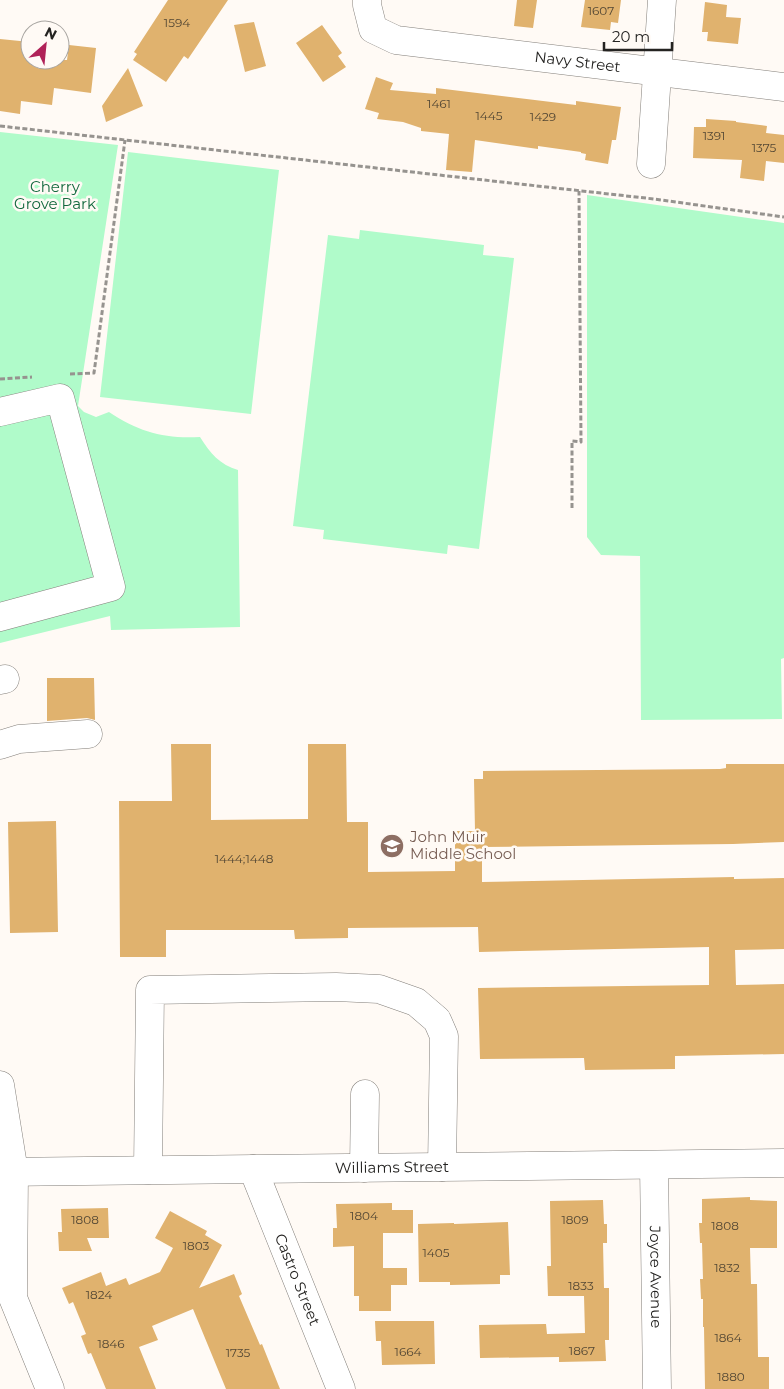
<svg xmlns="http://www.w3.org/2000/svg" width="784" height="1389" font-family="Montserrat,sans-serif">
	<style>
		.green { fill: #b0fbca }
		.building { fill: #e0b26e }
		.lines { fill: none; stroke-linecap: round; stroke-linejoin: round }
		.minor-casing { stroke: #837f7a; stroke-width: 29 }
		.path { stroke: #96938f; stroke-width: 3; stroke-dasharray: 5 2.5; stroke-linecap: butt }
		.minor { stroke: #fff; stroke-width: 28 }
		.labels { text-anchor: middle; stroke-width: 5; stroke-linejoin: round; paint-order: stroke }
		.number-label { font-size: 12px; fill: #534734 }
		.street-label { font-size: 15px; fill: #242321; stroke: #fffaf5 }
		.park-label { font-size: 15px; fill: #12683d; stroke: #fffaf5 }
		.education-label { font-size: 15px; fill: #785e54; stroke: #fffaf5; text-anchor: start }
	</style>
	<rect width="100%" height="100%" fill="#fffaf5"/>
	<!-- green -->
	<path class="green" d="M 0,132 L 118,145 L 78,406 L 84,412 L 96,417 L 109,412 C 139,432 164,439 200,437 C 210,453 220,465 238,470 L 240,627 L 111,630 L 110,616 L 0,643 Z
		M 128,152 L 279,170 L 251,414 L 100,397 Z
		M 587,195 L 784,223 L 784,658 L 781,659 L 782,719 L 641,720 L 640,556 L 601,555 L 587,537 Z
		M 360,230 L 484,245 L 483,255 L 514,258 L 479,549 L 448,545 L 447,554 L 323,539 L 324,530 L 293,526 L 328,235 L 359,239 Z"/>
	<!-- building -->
	<path class="building" d="M 168,0 L 228,0 L 188,59 L 184,56 L 166,82 L 133,60 L 137,54 L 134,52 L 136,49 Z
		M 517,0 L 537,0 L 533,28 L 514,26 Z
		M 585,0 L 621,0 L 618,23 L 611,22 L 610,30 L 581,27 Z
		M 705,2 L 727,5 L 726,17 L 741,18 L 738,44 L 707,41 L 708,32 L 702,32 Z
		M 254,22 L 266,66 L 245,72 L 234,25 Z
		M 322,25 L 342,53 L 338,56 L 346,67 L 323,82 L 296,43 Z
		M 0,39 L 30,42 L 30,60 L 67,60 L 69,45 L 96,48 L 91,93 L 54,88 L 52,105 L 21,101 L 20,114 L 0,111 Z
		M 128,68 L 143,106 L 106,122 L 102,106 Z
		M 376,77 L 393,83 L 390,90 L 436,94 L 436,88 L 576,105 L 576,101 L 621,107 L 616,140 L 612,140 L 608,164 L 585,160 L 586,154 L 581,153 L 581,152 L 538,146 L 538,149 L 475,140 L 472,172 L 446,170 L 449,134 L 421,131 L 421,128 L 403,122 L 377,119 L 379,113 L 365,109 Z
		M 706,119 L 736,121 L 736,122 L 767,126 L 766,133 L 784,135 L 784,163 L 766,161 L 764,181 L 740,178 L 742,160 L 693,158 L 694,127 L 706,127 Z
		M 47,678 L 94,678 L 95,720 L 87,718 L 47,721 Z
		M 171,744 L 211,744 L 211,820 L 308,819 L 308,744 L 346,744 L 347,822 L 368,822 L 368,872 L 455,871 L 455,831 L 475,831 L 474,779 L 483,779 L 483,771 L 720,769 L 726,768 L 726,764 L 784,764 L 784,842 L 733,844 L 482,847 L 482,882 L 734,877 L 734,879 L 784,878 L 784,949 L 735,950 L 736,985 L 784,984 L 784,1054 L 675,1056 L 675,1069 L 585,1070 L 584,1058 L 480,1059 L 478,988 L 709,985 L 709,947 L 479,952 L 478,927 L 348,928 L 348,938 L 295,939 L 294,930 L 166,930 L 166,957 L 120,957 L 119,801 L 172,801 Z
		M 56,821 L 58,932 L 10,933 L 8,822 Z
		M 750,1197 L 750,1200 L 777,1201 L 777,1248 L 750,1248 L 751,1284 L 757,1284 L 758,1357 L 769,1357 L 769,1389 L 705,1389 L 704,1327 L 703,1327 L 703,1299 L 701,1299 L 700,1279 L 703,1279 L 702,1243 L 700,1243 L 699,1223 L 702,1223 L 702,1199 Z
		M 603,1200 L 604,1224 L 607,1224 L 607,1243 L 603,1243 L 604,1288 L 609,1288 L 609,1340 L 605,1340 L 606,1361 L 559,1362 L 559,1357 L 480,1358 L 479,1325 L 546,1324 L 547,1334 L 585,1333 L 584,1296 L 548,1296 L 547,1266 L 551,1266 L 550,1201 Z
		M 392,1203 L 392,1210 L 413,1210 L 413,1233 L 383,1233 L 383,1268 L 407,1268 L 407,1285 L 391,1285 L 391,1311 L 359,1311 L 359,1296 L 354,1296 L 354,1246 L 333,1247 L 333,1228 L 337,1228 L 336,1204 Z
		M 108,1208 L 109,1238 L 87,1238 L 92,1251 L 59,1251 L 58,1232 L 62,1232 L 61,1209 Z
		M 170,1211 L 207,1231 L 205,1235 L 222,1245 L 199,1288 L 234,1274 L 242,1294 L 239,1296 L 260,1345 L 262,1344 L 280,1389 L 226,1389 L 193,1309 L 152,1326 L 158,1340 L 139,1347 L 156,1389 L 106,1389 L 91,1353 L 88,1354 L 81,1336 L 86,1334 L 73,1302 L 69,1304 L 62,1288 L 101,1272 L 106,1286 L 126,1278 L 129,1285 L 160,1272 L 173,1248 L 155,1238 Z
		M 508,1222 L 510,1275 L 500,1275 L 500,1284 L 450,1285 L 450,1282 L 419,1282 L 418,1224 L 454,1223 L 454,1224 Z
		M 375,1321 L 434,1321 L 435,1364 L 382,1365 L 381,1341 L 376,1341 Z"/>
	<g class="lines">
		<!-- minor casing -->
		<g class="minor-casing">
			<g id="minor">
				<path id="s1" d="M 367,0 L 367,5 L 373,29 L 396,40 L 784,87"/>
				<path d="M 651,164 L 662,0"/>
				<path d="M 0,412 L 60,398 L 111,587 L 0,617"/>
				<path d="M 0,680 L 5,679"/>
				<path d="M 0,745 L 19,739 L 88,734"/>
				<path d="M 0,1085 L 14,1172 L 13,1298 L 50,1389"/>
				<path id="s2" d="M 654,1165 L 657,1389"/>
				<path d="M 364,1168 L 365,1094"/>
				<path id="s3" d="M 253,1169 L 341,1389"/>
				<path d="M 148,1170 L 150,990 L 336,987 L 379,989 L 416,1002 L 437,1020 L 444,1036 L 442,1167"/>
				<path id="s4" d="M 0,1172 L 784,1163"/>
			</g>
		</g>
		<!-- path -->
		<path class="path" d="M 0,126 L 654,199 L 784,217
			M 70,374 L 94,373 L 125,140
			M 0,379 L 32,377
			M 572,508 L 572,441 L 581,442 L 579,191"/>
		<!-- minor -->
		<use href="#minor" class="minor"/>
	</g>
	<!-- icons -->
	<defs>
		<g id="school-disc" transform="scale(1.25)"><circle r="9.5" fill="#8d6e63" stroke="#fffaf5"/><path d="M0-5L7-2L0 1L-7-2ZM-4 1L0 2.5L4 1V4Q0 6-4 4Z" fill="#fff"/></g>
	</defs>
	<g fill-rule="evenodd">
		<use href="#school-disc" x="392" y="846"/>
	</g>
	<g class="labels">
		<!-- number labels -->
		<g class="number-label">
			<text x="601" y="15">1607</text>
			<text x="177" y="27">1594</text>
			<text x="439" y="108">1461</text>
			<text x="489" y="120">1445</text>
			<text x="543" y="121">1429</text>
			<text x="714" y="140">1391</text>
			<text x="764" y="152">1375</text>
			<text x="244" y="863">1444;1448</text>
			<text x="364" y="1220">1804</text>
			<text x="85" y="1224">1808</text>
			<text x="575" y="1224">1809</text>
			<text x="725" y="1230">1808</text>
			<text x="196" y="1250">1803</text>
			<text x="436" y="1257">1405</text>
			<text x="727" y="1272">1832</text>
			<text x="581" y="1290">1833</text>
			<text x="99" y="1299">1824</text>
			<text x="728" y="1342">1864</text>
			<text x="111" y="1348">1846</text>
			<text x="582" y="1355">1867</text>
			<text x="408" y="1356">1664</text>
			<text x="238" y="1357">1735</text>
			<text x="731" y="1381">1880</text>
		</g>
		<!-- street labels -->
		<g class="street-label">
			<text dy="5" stroke="none"><textPath href="#s1" startOffset="238">Navy Street</textPath></text>
			<text dy="5" stroke="none"><textPath href="#s4" startOffset="392">Williams Street</textPath></text>
			<text dy="5" stroke="none"><textPath href="#s2" startOffset="112">Joyce Avenue</textPath></text>
			<text dy="5" stroke="none"><textPath href="#s3" startOffset="119">Castro Street</textPath></text>
		</g>
		<!-- park labels -->
		<g class="park-label">
			<text x="55" y="192">Cherry<tspan x="55" dy="17">Grove Park</tspan></text>
		</g>
		<!-- education labels -->
		<g class="education-label">
			<text x="410" y="842">John Muir<tspan x="410" dy="17">Middle School</tspan></text>
		</g>
	</g>
	<!-- north arrow -->
	<g transform="translate(45 45) rotate(27)"><circle r="24" fill="#fffaf5" stroke="#a7a4a0"/>
	<path d="M0-4L9 19L0 12L-9 19Z" fill="#b02258"/>
	<text y="-8" font-size="14" font-weight="bold" text-anchor="middle" fill="#242321">N</text>
	</g>
	<!-- scale -->
	<path d="M604 42v8h68v-8" fill="none" stroke="#242321" stroke-width="2.5"/>
	<text x="612" y="42" font-size="15" fill="#242321" stroke="#fffaf5" stroke-width="4" paint-order="stroke">20 m</text>
</svg>
